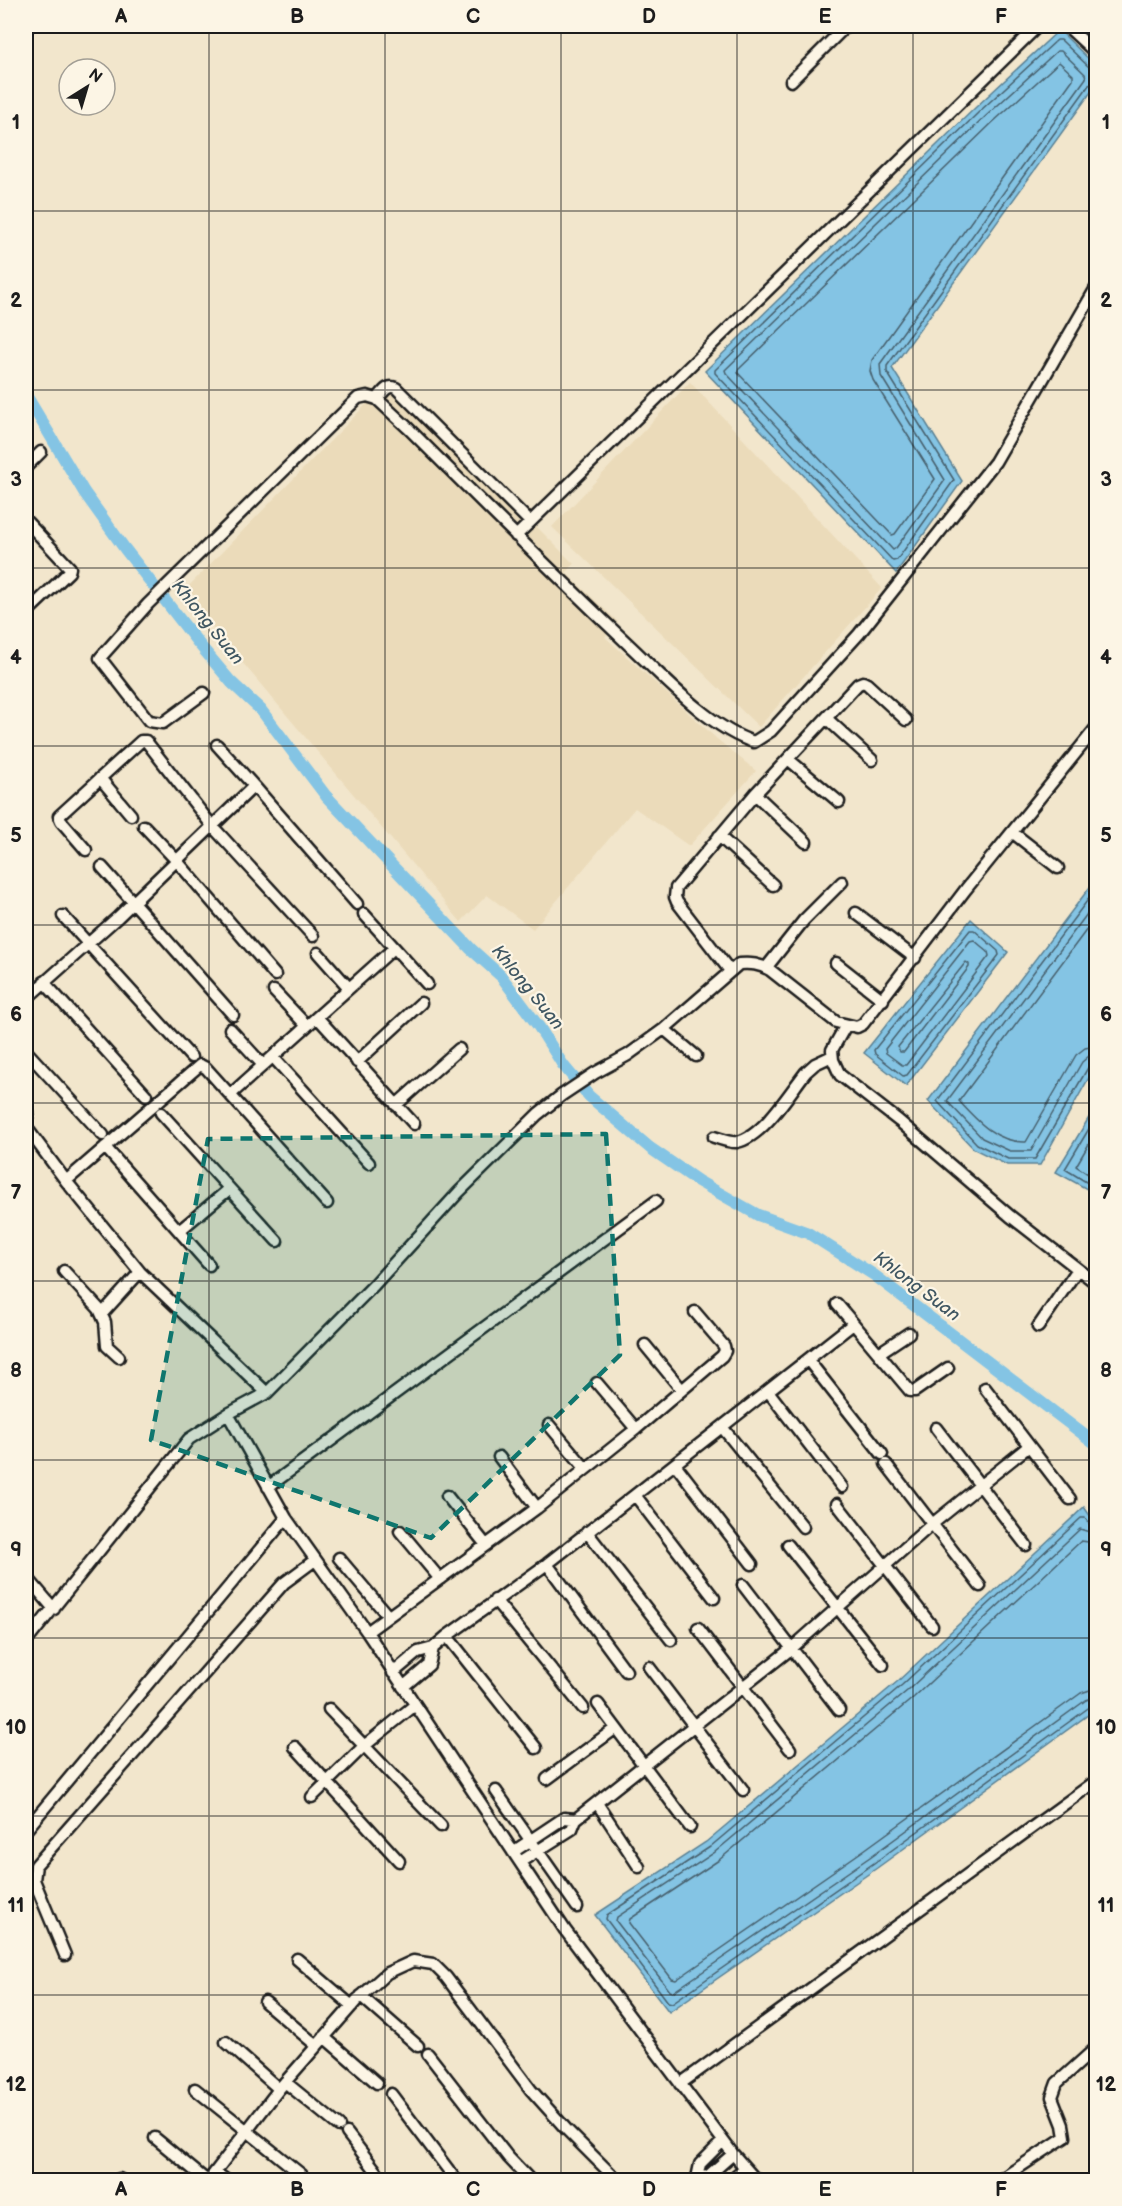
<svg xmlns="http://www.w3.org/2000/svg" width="1122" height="2206" font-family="'Balsamiq Sans',sans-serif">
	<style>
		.built { fill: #ebdbba }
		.water { fill: #84c4e4; stroke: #5a8194; stroke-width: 1.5 }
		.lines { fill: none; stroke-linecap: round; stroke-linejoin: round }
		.shore { stroke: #465f6c; stroke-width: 1.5 }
		.canal { stroke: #84c4e4; stroke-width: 12 }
		.street-casing { stroke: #1c1c1c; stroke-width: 15 }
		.street { stroke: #fcf5e5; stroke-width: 10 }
		.marked { fill: #0f766e; fill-opacity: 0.2; stroke: #0f766e; stroke-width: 4.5; stroke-dasharray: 12 8; stroke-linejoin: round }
		.grid { fill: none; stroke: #1c1c1c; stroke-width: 1.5; stroke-opacity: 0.55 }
		.labels { text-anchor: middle; stroke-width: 4.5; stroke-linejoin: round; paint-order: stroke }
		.water-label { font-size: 18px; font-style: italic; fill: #405762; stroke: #fcf5e5 }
		.neatline { fill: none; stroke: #1c1c1c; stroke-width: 2 }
		.grid-label { font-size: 20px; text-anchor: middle; font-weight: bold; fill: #1c1c1c }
	</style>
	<rect width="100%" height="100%" fill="#f2e6cc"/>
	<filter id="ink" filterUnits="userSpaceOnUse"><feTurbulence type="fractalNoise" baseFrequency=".0167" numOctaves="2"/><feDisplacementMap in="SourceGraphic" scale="12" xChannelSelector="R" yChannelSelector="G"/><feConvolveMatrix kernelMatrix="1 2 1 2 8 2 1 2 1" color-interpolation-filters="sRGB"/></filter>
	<g filter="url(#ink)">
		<!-- built -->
		<path class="built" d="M 390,380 L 574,564 L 566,573 L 618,622 L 605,637 L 717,739 L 756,771 L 689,846 L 635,808 L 533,929 L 487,895 L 461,922 L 183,592 Z
			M 690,382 L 882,588 L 759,727 L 552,527 Z"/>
		<!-- water -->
		<path class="water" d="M 1059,30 L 1096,66 L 1096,85 L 892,368 L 962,481 L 896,573 L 705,371 L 976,107 Z
			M 1096,879 L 1096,1065 L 1040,1165 L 1007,1165 L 974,1149 L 928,1101 Z
			M 971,919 L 1008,952 L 906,1086 L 864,1053 Z
			M 1096,1106 L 1096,1194 L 1056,1172 Z
			M 1084,1507 L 1096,1524 L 1096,1709 L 877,1868 L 669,2012 L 595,1915 L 706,1842 L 898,1681 Z"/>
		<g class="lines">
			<!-- shore -->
			<path class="shore" d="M 1057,51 L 1061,51 L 1085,74 L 1086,78 L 880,364 L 881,376 L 945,480 L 896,548 L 893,550 L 726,373 L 725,370 L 986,116 Z
				M 1059,62 L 1073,75 L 1073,79 L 872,360 L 870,371 L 873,380 L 935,479 L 895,534 L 892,535 L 738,373 L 738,370 L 992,123 Z
				M 1096,70 L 1091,69 L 1061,40 L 1057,40 L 980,111 L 715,370 L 715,373 L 893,561 L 897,560 L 954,480 L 887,372 L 887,366 L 1089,85 L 1096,82
				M 1096,889 L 937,1101 L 977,1144 L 1008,1159 L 1035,1159 L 1089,1066 L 1096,1063
				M 1096,902 L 947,1101 L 982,1138 L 1010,1151 L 1031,1151 L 1082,1062 L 1089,1056 L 1096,1055
				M 1096,917 L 959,1101 C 977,1121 997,1143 1026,1142 L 1076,1055 L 1085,1048 L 1096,1046
				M 970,930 L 974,930 L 998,951 L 999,955 L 907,1075 L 903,1076 L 875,1054 L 874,1050 Z
				M 974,940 L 988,952 L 989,956 L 906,1065 L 902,1065 L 886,1053 L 885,1049 L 970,941 Z
				M 966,962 L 969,964 L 969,967 L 904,1052 L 900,1052 L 898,1047 Z
				M 1096,1117 L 1065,1169 L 1096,1188
				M 1096,1132 L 1076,1166 L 1096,1179
				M 1096,1527 L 1091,1526 L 1085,1518 L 1081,1518 L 902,1685 L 710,1847 L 607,1915 L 606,1919 L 668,2002 L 672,2003 L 874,1863 L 1091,1706 L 1096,1705
				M 1096,1534 L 1080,1529 L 907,1691 L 715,1852 L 617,1917 L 616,1921 L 670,1991 L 673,1992 L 870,1857 L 1086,1700 L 1096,1697
				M 1096,1543 L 1081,1541 L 913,1698 L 719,1860 L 630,1919 L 629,1923 L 672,1979 L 676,1980 L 864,1850 L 1081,1693 L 1096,1688"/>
			<!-- canal -->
			<path class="canal" d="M 26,395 L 84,492 L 125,549 L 199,644 L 231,682 L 261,710 L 326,796 L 471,949 L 501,976 L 539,1027 L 563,1065 L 589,1096 L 650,1148 L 698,1181 L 758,1215 L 808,1233 L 874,1275 L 1096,1444"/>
			<!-- street casing -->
			<g class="street-casing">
				<path id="street" d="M 1067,26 L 1096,53
					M 26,29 L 29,26
					M 791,81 L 846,26
					M 377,399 C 383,393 387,384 396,388 L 530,522
					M 26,467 L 41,452
					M 26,521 L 70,568 L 69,572 L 26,613
					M 516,536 L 1038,26
					M 204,693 L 163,723 L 149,721 L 100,658 L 148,604 L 358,398 L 367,396 L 377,399 L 408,428 C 481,501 554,574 629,645 C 662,676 711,729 754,742 L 771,731 L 859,634 L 995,462 L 1096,288
					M 826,718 L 872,760
					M 788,759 L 839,802
					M 100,778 L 131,815
					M 254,786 L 357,904
					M 755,794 L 806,842
					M 144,826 L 177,861 L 275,975
					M 1012,832 L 1058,868
					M 719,836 L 773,885
					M 86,850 L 61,821 L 59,816 L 141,741 L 146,741 L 213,827 L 313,936
					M 102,867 L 233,1015
					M 856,913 L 915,958
					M 364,914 L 427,984
					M 63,916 L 191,1057
					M 318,953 L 349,988
					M 836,963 L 883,1000
					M 766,968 L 804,920 L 842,882
					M 730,971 L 677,902 L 675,897 L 676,888 L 755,794 L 858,684 L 863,682 L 867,684 L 906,720
					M 44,982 L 146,1095
					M 274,991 L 307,1026
					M 26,999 L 118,917 L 254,786 L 217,745
					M 317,1017 L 414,1124
					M 846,1025 L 832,1050 L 833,1060 L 840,1075 L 899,1121 L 1010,1216 L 1096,1283
					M 230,1029 L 263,1065
					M 664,1029 L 696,1056
					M 26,1051 L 103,1135
					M 273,1057 L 369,1163
					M 357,1062 L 421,1003
					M 230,1095 L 394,948
					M 26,1105 L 28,1113 L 26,1122
					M 396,1105 L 459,1049
					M 161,1113 L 277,1241
					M 26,1127 L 66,1181 L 140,1272 L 267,1393
					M 714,1137 C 721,1139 730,1143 737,1142 C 763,1137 790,1092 806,1072 L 815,1064 L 832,1056
					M 105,1147 L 209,1265
					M 66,1181 L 200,1065 L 206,1068 L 327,1203
					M 179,1231 L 228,1190
					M 64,1271 L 99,1309 L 105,1322 L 107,1346 L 119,1357
					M 837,1304 L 910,1391 L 915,1391 L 948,1368
					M 102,1314 L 140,1272
					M 1038,1327 L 1078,1269
					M 645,1345 L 682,1390
					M 879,1353 L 909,1333
					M 808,1360 L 882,1454
					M 597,1383 L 636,1429
					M 985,1388 L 1070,1499
					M 768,1391 L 842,1487
					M 228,1414 L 286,1518 L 367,1632 L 565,1930 L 733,2154 L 756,2180
					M 549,1425 L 585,1468
					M 722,1427 L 803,1527
					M 936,1428 L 1026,1545
					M 499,1457 L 537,1508
					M 675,1464 L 752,1564
					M 886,1464 L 980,1586
					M 268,1487 L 656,1201
					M 635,1495 L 714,1598
					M 447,1496 L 486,1545
					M 837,1504 L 932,1626
					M 400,1531 L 440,1579
					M 587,1532 L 671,1640
					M 788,1545 L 883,1665
					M 339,1558 L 388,1616
					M 547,1564 L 626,1671
					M 26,1576 L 54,1609
					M 743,1585 L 839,1710
					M 495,1600 L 583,1708
					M 698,1628 L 790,1749
					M 367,1632 L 537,1508 L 636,1429 L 722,1356 L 725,1351 L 724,1346 L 695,1312
					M 447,1636 L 536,1748
					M 26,1642 L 189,1439 L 228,1414 L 267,1393 L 374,1285 L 459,1192 L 538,1114 L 562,1095 L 595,1073 L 628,1055 L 664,1029 L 739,964 C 751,963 759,964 770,970 L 836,1022 L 857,1027 L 863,1024 L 966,889 L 1096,728
					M 433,1648 L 447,1636 L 547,1564 L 853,1324
					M 649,1667 L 743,1790
					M 393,1673 L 418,1652 L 433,1648 L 429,1665 L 403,1687
					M 598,1704 L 690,1827
					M 329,1709 L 441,1826
					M 295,1747 L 399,1861
					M 547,1779 L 616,1728
					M 496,1791 L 577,1907
					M 312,1797 L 364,1746 L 415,1705
					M 597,1803 L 639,1867
					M 26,1830 L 286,1518
					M 513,1852 L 564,1818 L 576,1819
					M 520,1862 L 572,1829 L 576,1819 L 792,1648 L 931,1525 L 1029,1446
					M 65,1955 L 34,1880 L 36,1865 L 284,1583 L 315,1560
					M 297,1959 L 352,2006
					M 361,1996 L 418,2046
					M 265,2002 L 317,2046
					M 324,2037 L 377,2083
					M 226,2042 L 279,2089
					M 428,2054 L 508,2157 L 530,2180
					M 285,2082 L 339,2126
					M 680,2084 L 1096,1781
					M 195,2089 L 302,2175
					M 391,2094 L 456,2180
					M 347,2133 L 383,2180
					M 155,2138 L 206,2180
					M 723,2141 L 700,2164 L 697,2178 L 708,2176 L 733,2154
					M 215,2172 L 226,2180
					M 119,2179 L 121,2180
					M 209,2180 L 279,2089 L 357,2000 L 387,1973 L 413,1961 L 433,1964 L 446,1977 L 531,2090 L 567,2130 L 617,2180
					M 730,2180 L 745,2168
					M 1000,2180 L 1065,2137 L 1063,2125 L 1052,2097 L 1057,2083 L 1096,2048"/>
			</g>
			<!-- street -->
			<use href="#street" class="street"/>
		</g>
	</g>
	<!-- marked area -->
	<path class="marked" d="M 606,1134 L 620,1355 L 431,1538 L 151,1440 L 208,1139 Z"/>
	<!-- grid -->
	<path class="grid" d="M 209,26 L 209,2180M 385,26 L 385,2180M 561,26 L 561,2180M 737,26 L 737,2180M 913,26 L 913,2180M 26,211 L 1096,211M 26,390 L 1096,390M 26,568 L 1096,568M 26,746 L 1096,746M 26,925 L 1096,925M 26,1103 L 1096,1103M 26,1281 L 1096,1281M 26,1460 L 1096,1460M 26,1638 L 1096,1638M 26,1816 L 1096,1816M 26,1995 L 1096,1995"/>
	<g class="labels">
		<!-- water labels -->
		<g class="water-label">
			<text transform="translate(208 622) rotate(51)" y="6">Khlong Suan</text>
			<text transform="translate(528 987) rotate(51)" y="6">Khlong Suan</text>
			<text transform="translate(917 1286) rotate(37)" y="6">Khlong Suan</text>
		</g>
	</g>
	<!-- margin -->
	<rect width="1122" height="2206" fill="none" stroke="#fcf5e5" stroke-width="66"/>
	<!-- north arrow -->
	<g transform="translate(87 87) rotate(37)"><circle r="28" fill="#fcf5e5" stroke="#a29e95" stroke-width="1.5"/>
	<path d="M0-4.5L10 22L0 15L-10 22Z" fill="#1c1c1c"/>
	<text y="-9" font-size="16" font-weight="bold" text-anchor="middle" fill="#1c1c1c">N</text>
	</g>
	<rect x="33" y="33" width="1056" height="2140" class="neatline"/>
	<g class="grid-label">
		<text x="121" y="23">A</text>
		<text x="297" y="23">B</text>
		<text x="473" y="23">C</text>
		<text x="649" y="23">D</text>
		<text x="825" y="23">E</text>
		<text x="1001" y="23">F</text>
		<text x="16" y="129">1</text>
		<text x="1106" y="129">1</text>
		<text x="16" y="307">2</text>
		<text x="1106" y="307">2</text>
		<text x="16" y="486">3</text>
		<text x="1106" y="486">3</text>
		<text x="16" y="664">4</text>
		<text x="1106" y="664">4</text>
		<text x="16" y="842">5</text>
		<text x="1106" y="842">5</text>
		<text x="16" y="1021">6</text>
		<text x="1106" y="1021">6</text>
		<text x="16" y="1199">7</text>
		<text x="1106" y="1199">7</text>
		<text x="16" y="1377">8</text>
		<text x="1106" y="1377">8</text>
		<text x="16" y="1556">9</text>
		<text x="1106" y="1556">9</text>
		<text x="16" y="1734">10</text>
		<text x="1106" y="1734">10</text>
		<text x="16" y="1912">11</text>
		<text x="1106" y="1912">11</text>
		<text x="16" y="2091">12</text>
		<text x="1106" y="2091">12</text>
		<text x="121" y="2196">A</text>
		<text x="297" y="2196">B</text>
		<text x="473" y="2196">C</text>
		<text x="649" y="2196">D</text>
		<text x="825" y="2196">E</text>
		<text x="1001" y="2196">F</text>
	</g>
</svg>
